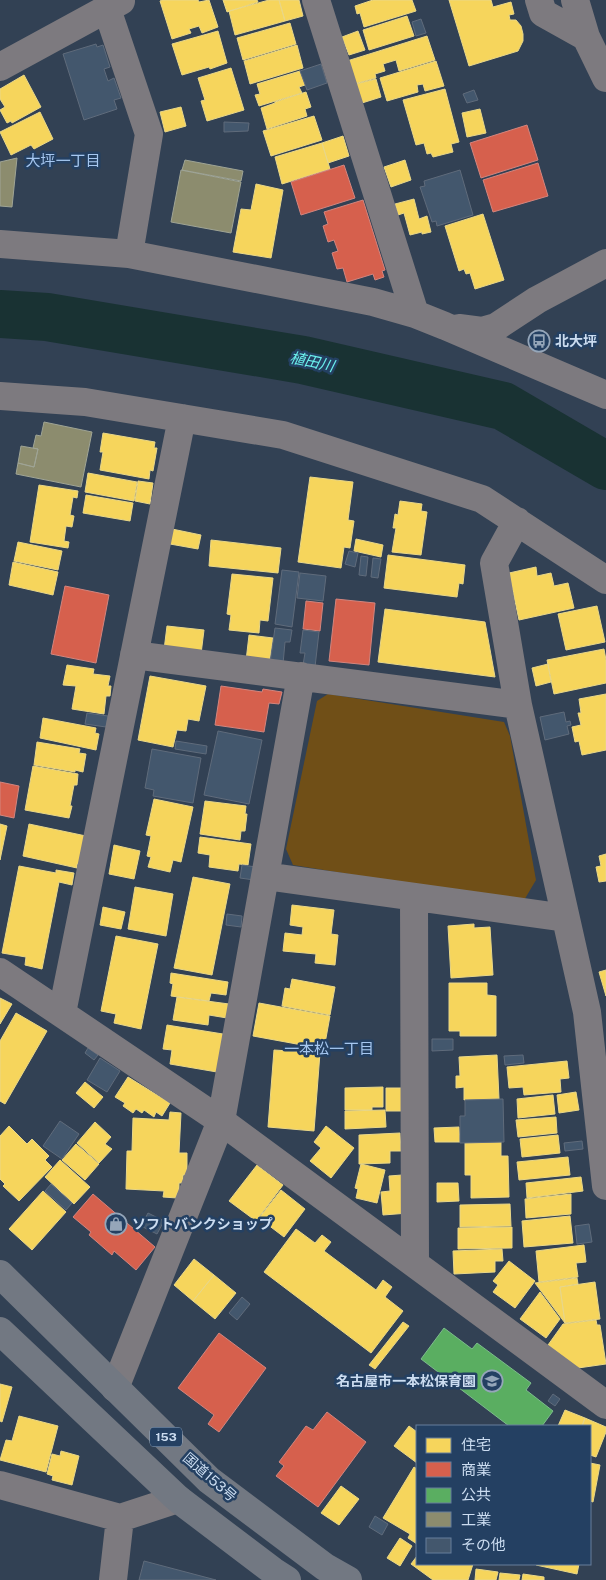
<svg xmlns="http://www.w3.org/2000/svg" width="606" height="1580" font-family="'Public Sans','Noto Sans JP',sans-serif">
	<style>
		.green { fill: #704f17 }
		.homes { fill: #f6d55c; stroke: #e9d788 }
		.shops { fill: #d6604d; stroke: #d3857e }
		.public { fill: #5aae61; stroke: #7cbc8c }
		.industry { fill: #8c8c6e; stroke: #9fa495 }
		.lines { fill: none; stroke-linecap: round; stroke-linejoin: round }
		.river { stroke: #193233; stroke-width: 48 }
		.building { fill: #43576d; stroke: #5f6b7b }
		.minor { stroke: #7d7a7f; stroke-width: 28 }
		.highway { stroke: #727882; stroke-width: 28 }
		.labels { text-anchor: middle; stroke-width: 5; stroke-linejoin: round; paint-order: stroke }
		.shield { fill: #244062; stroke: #99adc5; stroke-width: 1 }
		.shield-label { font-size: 12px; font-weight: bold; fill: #cbdcf0 }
		.poi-label { font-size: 14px; font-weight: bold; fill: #cbdcf0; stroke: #244062; text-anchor: start }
		.street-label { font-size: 14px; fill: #cbdcf0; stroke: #244062 }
		.neighbourhood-label { font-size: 15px; fill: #a6c7f0; stroke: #244062 }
		.water-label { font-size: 15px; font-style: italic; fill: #6bf0ed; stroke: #244062 }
	</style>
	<rect width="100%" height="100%" fill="#324154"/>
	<!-- green -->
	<path class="green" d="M 328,694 L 504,722 L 510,736 L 536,880 L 523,902 L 293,865 L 286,849 L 317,701 Z"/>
	<!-- homes -->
	<path class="homes" d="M 162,0 L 198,0 L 199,2 L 209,0 L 218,27 L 202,33 L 199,26 L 189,29 L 191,33 L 172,39 L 160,1 Z
		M 223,0 L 257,0 L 258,2 L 227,12 Z
		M 269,0 L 279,0 L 285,21 L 235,35 L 229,11 Z
		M 279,0 L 299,0 L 303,16 L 285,21 Z
		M 373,0 L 412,0 L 416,11 L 364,27 L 360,13 L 357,14 L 355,6 Z
		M 449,0 L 491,0 L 493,7 L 511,2 L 514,14 L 509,15 L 510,20 L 516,20 L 521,26 L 523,34 L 523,41 L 518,51 L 469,66 Z
		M 407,16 L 414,36 L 369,50 L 363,30 Z
		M 290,23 L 296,44 L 243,60 L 237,38 Z
		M 218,31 L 227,63 L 210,69 L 209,67 L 182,75 L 172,44 Z
		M 358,31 L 365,50 L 349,55 L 342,37 Z
		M 427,36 L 435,60 L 399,71 L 396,60 L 383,64 L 385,71 L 375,74 L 376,78 L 354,84 L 347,61 Z
		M 297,45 L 303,68 L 250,84 L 244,61 Z
		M 436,61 L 444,86 L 425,91 L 423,84 L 417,85 L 418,92 L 387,101 L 380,78 Z
		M 231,68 L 244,110 L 207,121 L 201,101 L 205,100 L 198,78 Z
		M 300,71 L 305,85 L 299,87 L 302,93 L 259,106 L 255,95 L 260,94 L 257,84 Z
		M 24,75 L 41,107 L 12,123 L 11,121 L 7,123 L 0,110 L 5,107 L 0,99 L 0,89 Z
		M 376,79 L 381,97 L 362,103 L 356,84 Z
		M 445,89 L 459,142 L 451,144 L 453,152 L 433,157 L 431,153 L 427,154 L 424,143 L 416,145 L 403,100 Z
		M 306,92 L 311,107 L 305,109 L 307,116 L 267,129 L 261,108 L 275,103 L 275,102 Z
		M 181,107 L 186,126 L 165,132 L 160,112 Z
		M 480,109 L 486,133 L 467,137 L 462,113 Z
		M 40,112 L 53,139 L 34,149 L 31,145 L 11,155 L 0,132 Z
		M 314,116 L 322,140 L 271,156 L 263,131 Z
		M 343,136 L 349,156 L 328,163 L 322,143 Z
		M 322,143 L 330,169 L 282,184 L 275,157 Z
		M 405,160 L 411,180 L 391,187 L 384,167 Z
		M 256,184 L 283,190 L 271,258 L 233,252 L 241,209 L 251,210 Z
		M 414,199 L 419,219 L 427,216 L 431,232 L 422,234 L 422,232 L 410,235 L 404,213 L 398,215 L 395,204 Z
		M 483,214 L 504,280 L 475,289 L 470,273 L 466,274 L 464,269 L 459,271 L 445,226 Z
		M 103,433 L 155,442 L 154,448 L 157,448 L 153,471 L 150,470 L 149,479 L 100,470 L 103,452 L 100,452 Z
		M 88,473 L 137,482 L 134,501 L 85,492 Z
		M 310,477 L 353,482 L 348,520 L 354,521 L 350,548 L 344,547 L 341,568 L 298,562 Z
		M 138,481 L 153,483 L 150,504 L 135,501 Z
		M 39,485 L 78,491 L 77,498 L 73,497 L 70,515 L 74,516 L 72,527 L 66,526 L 64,541 L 69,542 L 68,548 L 30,542 Z
		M 86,495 L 133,503 L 130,521 L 83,513 Z
		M 400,501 L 422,504 L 421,511 L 427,512 L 421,555 L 392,552 L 396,528 L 393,528 L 395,514 L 398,515 Z
		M 172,529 L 201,535 L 198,549 L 170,544 Z
		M 356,539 L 383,545 L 381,557 L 354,551 Z
		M 211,540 L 281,548 L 278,573 L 209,566 Z
		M 18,542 L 62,551 L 58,570 L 14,561 Z
		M 388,555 L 465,565 L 463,584 L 459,583 L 457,597 L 384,588 Z
		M 13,562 L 58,572 L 53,595 L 9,585 Z
		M 536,567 L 537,576 L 551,573 L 554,586 L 568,583 L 574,608 L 519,620 L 509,573 Z
		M 232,574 L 273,578 L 268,621 L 260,620 L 259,633 L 229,630 L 231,615 L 227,614 Z
		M 597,606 L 605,642 L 566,650 L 558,614 Z
		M 385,609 L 485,622 L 495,677 L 378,662 Z
		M 167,626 L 204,630 L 201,654 L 164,650 Z
		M 249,635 L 273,638 L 269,664 L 246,661 Z
		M 604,649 L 606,660 L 606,683 L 554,694 L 547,660 Z
		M 548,664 L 551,682 L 536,686 L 532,668 Z
		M 67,665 L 94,669 L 93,674 L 110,676 L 108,686 L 111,686 L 110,696 L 106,696 L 104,714 L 72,709 L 76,686 L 63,685 Z
		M 150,676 L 206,686 L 199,721 L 188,719 L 186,731 L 177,730 L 173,747 L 138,740 Z
		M 606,694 L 606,750 L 582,755 L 579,741 L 575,742 L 572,727 L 581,725 L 578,713 L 581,713 L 579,699 Z
		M 43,718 L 96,728 L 95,733 L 99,734 L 96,750 L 40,738 Z
		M 37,742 L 80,749 L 79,753 L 86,754 L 83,772 L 75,770 L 75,772 L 34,765 Z
		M 33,766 L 78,774 L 77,785 L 74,785 L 70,806 L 72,806 L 69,818 L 25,810 Z
		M 154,799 L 193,807 L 181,862 L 173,860 L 170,872 L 148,867 L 151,857 L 147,856 L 151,836 L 146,835 Z
		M 205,801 L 246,806 L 245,814 L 247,814 L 245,831 L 241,831 L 240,840 L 200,834 Z
		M 0,824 L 7,826 L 0,860 Z
		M 29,824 L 86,836 L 80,864 L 77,864 L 77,868 L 23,856 Z
		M 200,837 L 251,844 L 248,865 L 239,864 L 238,871 L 209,867 L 210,855 L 198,853 Z
		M 114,845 L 140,851 L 134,879 L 109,874 Z
		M 606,854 L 606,881 L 599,882 L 596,867 L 601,866 L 599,856 Z
		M 19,866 L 56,873 L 56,870 L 74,873 L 72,885 L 59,882 L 42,969 L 25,965 L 26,957 L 2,953 Z
		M 193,877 L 230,884 L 212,975 L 174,968 Z
		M 135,887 L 173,894 L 166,936 L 128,929 Z
		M 292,905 L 334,910 L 331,934 L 338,935 L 335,965 L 315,963 L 316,954 L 283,951 L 285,933 L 302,935 L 303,927 L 290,925 Z
		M 103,907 L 125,912 L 121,929 L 100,925 Z
		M 474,924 L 474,928 L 490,927 L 493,975 L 451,978 L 448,926 Z
		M 116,936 L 158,944 L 141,1029 L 114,1023 L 116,1014 L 101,1011 Z
		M 606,970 L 606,996 L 599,972 Z
		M 171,973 L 228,982 L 226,995 L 211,993 L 209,1001 L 171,996 L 173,984 L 170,983 Z
		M 292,979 L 335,987 L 330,1015 L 282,1006 L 285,988 L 290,989 Z
		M 449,983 L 487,983 L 487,995 L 496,996 L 496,1036 L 460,1036 L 460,1031 L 449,1031 Z
		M 177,997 L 229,1004 L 227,1018 L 209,1015 L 208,1025 L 173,1020 Z
		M 0,998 L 12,1004 L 0,1024 Z
		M 259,1003 L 330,1016 L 324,1049 L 253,1036 Z
		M 16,1013 L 47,1031 L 5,1104 L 0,1101 L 0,1041 Z
		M 167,1025 L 223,1034 L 217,1072 L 170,1064 L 172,1050 L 163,1049 Z
		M 274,1050 L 320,1053 L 314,1131 L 268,1127 Z
		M 497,1055 L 499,1099 L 464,1100 L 464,1087 L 456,1088 L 456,1076 L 460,1076 L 459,1057 Z
		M 567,1061 L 569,1078 L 560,1079 L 561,1092 L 524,1095 L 523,1087 L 509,1088 L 507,1067 Z
		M 128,1077 L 170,1103 L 162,1116 L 156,1112 L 154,1117 L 144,1110 L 142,1113 L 136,1109 L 133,1113 L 123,1106 L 125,1103 L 115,1097 Z
		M 85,1082 L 103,1097 L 94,1108 L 76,1093 Z
		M 383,1087 L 383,1107 L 372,1107 L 372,1110 L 345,1110 L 345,1088 Z
		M 386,1088 L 404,1088 L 405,1111 L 386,1111 Z
		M 576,1092 L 579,1110 L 559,1113 L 557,1095 Z
		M 553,1095 L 555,1114 L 518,1118 L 517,1099 Z
		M 385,1110 L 386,1127 L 345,1129 L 345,1111 Z
		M 170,1112 L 181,1113 L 179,1153 L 187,1153 L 187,1175 L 183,1175 L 183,1183 L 179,1183 L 179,1193 L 177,1193 L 177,1198 L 163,1197 L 164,1191 L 126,1189 L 127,1151 L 132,1151 L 133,1118 L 169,1120 Z
		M 556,1117 L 557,1133 L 518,1137 L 516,1120 Z
		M 95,1122 L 111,1137 L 105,1144 L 112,1149 L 99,1163 L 77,1143 Z
		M 9,1126 L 27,1144 L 32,1139 L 49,1156 L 45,1160 L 52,1167 L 19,1201 L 3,1186 L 5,1184 L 0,1179 L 0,1136 Z
		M 326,1126 L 354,1148 L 331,1178 L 310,1161 L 321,1148 L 314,1142 Z
		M 459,1127 L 460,1142 L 435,1142 L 434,1128 Z
		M 400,1133 L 401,1151 L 390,1151 L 390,1163 L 359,1164 L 359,1135 Z
		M 558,1135 L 560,1153 L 522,1157 L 520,1139 Z
		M 501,1142 L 501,1156 L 508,1156 L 509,1197 L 471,1198 L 471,1175 L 465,1175 L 465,1143 Z
		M 76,1144 L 99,1164 L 85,1180 L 62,1160 Z
		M 568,1157 L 570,1175 L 519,1180 L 517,1162 Z
		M 60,1160 L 90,1187 L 74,1204 L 45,1177 Z
		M 361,1164 L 385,1170 L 377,1203 L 356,1198 L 358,1189 L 355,1188 Z
		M 257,1165 L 283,1185 L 256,1221 L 229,1201 Z
		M 402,1175 L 409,1213 L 383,1215 L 381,1192 L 390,1191 L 389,1176 Z
		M 581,1177 L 583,1191 L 527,1198 L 526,1183 Z
		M 437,1183 L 458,1183 L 459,1201 L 437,1202 Z
		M 281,1190 L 305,1209 L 284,1237 L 259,1218 Z
		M 43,1191 L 66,1212 L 32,1250 L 9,1229 Z
		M 571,1194 L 571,1214 L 526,1218 L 525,1199 Z
		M 510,1204 L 511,1226 L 460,1227 L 460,1205 Z
		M 570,1216 L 573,1243 L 524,1247 L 522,1221 Z
		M 512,1227 L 512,1248 L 458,1249 L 458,1228 Z
		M 296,1229 L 315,1243 L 322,1235 L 331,1242 L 324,1251 L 376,1290 L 383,1280 L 392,1287 L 385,1297 L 403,1311 L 371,1353 L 264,1272 Z
		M 584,1245 L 586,1262 L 576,1263 L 578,1277 L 539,1282 L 536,1251 Z
		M 502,1249 L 503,1261 L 495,1261 L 495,1272 L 454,1274 L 453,1251 Z
		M 194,1259 L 214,1275 L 193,1301 L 174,1285 Z
		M 509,1261 L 535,1281 L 515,1308 L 493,1292 L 498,1285 L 493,1281 Z
		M 214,1275 L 236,1293 L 215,1319 L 193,1301 Z
		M 577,1278 L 578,1284 L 560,1287 L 565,1323 L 535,1283 Z
		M 595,1282 L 600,1319 L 565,1323 L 560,1287 Z
		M 540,1292 L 560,1319 L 546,1338 L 520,1319 Z
		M 596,1320 L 597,1325 L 600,1325 L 606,1364 L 578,1368 L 548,1345 L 563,1324 Z
		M 403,1322 L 409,1326 L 375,1369 L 369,1365 Z
		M 0,1384 L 12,1387 L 2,1422 L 0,1421 Z
		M 565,1410 L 585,1418 L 582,1426 L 558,1426 Z
		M 19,1416 L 58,1426 L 46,1472 L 0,1460 L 6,1440 L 12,1441 Z
		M 585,1418 L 606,1427 L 606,1432 L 596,1457 L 590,1455 L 590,1426 L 582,1426 Z
		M 409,1426 L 417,1432 L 417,1463 L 394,1446 Z
		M 61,1451 L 79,1456 L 72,1485 L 52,1480 L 53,1476 L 47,1474 L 52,1454 L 60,1456 Z
		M 590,1463 L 600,1465 L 593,1502 L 590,1501 Z
		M 414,1467 L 417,1469 L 417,1544 L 408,1538 L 410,1534 L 383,1518 Z
		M 341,1486 L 359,1499 L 339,1525 L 321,1513 Z
		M 400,1538 L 412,1546 L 400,1566 L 387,1558 Z
		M 417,1556 L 417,1564 L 473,1564 L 468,1580 L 433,1580 L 411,1564 Z
		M 536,1564 L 579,1564 L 577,1574 L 536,1565 Z
		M 476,1569 L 498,1572 L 496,1580 L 475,1580 Z
		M 500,1573 L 520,1575 L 519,1580 L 499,1580 Z
		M 523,1574 L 544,1577 L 544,1580 L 522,1580 Z"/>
	<!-- shops -->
	<path class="shops" d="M 527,125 L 538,160 L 481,178 L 470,143 Z
		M 538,163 L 548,196 L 493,212 L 483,180 Z
		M 344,165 L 355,198 L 301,215 L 291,182 Z
		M 363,200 L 385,270 L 382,271 L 384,277 L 375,280 L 373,274 L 347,282 L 343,268 L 337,269 L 332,253 L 338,251 L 334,240 L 328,242 L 323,226 L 328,224 L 324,212 Z
		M 65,586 L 109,595 L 96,663 L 51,654 Z
		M 336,599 L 375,603 L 369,665 L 329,661 Z
		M 306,601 L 323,603 L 320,631 L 303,629 Z
		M 221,686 L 262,692 L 263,689 L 282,692 L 279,704 L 269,703 L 264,732 L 215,725 Z
		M 0,782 L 19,786 L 14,818 L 0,815 Z
		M 93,1194 L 155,1247 L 136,1270 L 114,1251 L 112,1255 L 89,1235 L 91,1232 L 73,1217 Z
		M 219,1333 L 266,1368 L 219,1432 L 208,1424 L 214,1415 L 178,1388 Z
		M 327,1412 L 366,1442 L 318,1507 L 276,1476 L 284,1466 L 279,1462 L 306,1426 L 313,1430 Z"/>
	<!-- public -->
	<path class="public" d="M 444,1328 L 472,1349 L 477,1343 L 531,1383 L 526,1390 L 553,1411 L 542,1426 L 509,1426 L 421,1359 Z"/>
	<!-- industry -->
	<path class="industry" d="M 17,158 L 12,207 L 0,206 L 0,162 Z
		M 185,160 L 243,171 L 241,181 L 182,170 Z
		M 181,170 L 241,182 L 231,233 L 171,222 Z
		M 44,422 L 92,432 L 81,487 L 16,474 L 18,463 L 34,467 L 38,449 L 33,448 L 36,435 L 41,436 Z
		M 21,446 L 38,449 L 34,467 L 18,463 Z"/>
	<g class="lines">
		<!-- river -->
		<path class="river" d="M 0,314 L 47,317 L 303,360 L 503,406 L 606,466"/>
	</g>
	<!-- building -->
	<path class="building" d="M 421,19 L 426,33 L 416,36 L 412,22 Z
		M 96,44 L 97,47 L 103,45 L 110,67 L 104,69 L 108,81 L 114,78 L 121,98 L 114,100 L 117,109 L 84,120 L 63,54 Z
		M 321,64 L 327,83 L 307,90 L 300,71 Z
		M 474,90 L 478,100 L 467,103 L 463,94 Z
		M 224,122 L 249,123 L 248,131 L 224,132 Z
		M 460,170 L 473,215 L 437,226 L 436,221 L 432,222 L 420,187 L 425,186 L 424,181 Z
		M 349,551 L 358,553 L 355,567 L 345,564 Z
		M 361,556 L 368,557 L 366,576 L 359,575 Z
		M 373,558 L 381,559 L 378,578 L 371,577 Z
		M 282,570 L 299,572 L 292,627 L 275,624 Z
		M 300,573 L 326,576 L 323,601 L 297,598 Z
		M 275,628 L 292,630 L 290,642 L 285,642 L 283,664 L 270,663 Z
		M 303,630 L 319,632 L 315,667 L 303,665 L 305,653 L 300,653 Z
		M 564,712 L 566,722 L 570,721 L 571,725 L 567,726 L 569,734 L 545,740 L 540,717 Z
		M 87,713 L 108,716 L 106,727 L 85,724 Z
		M 218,731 L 262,740 L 249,804 L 204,795 Z
		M 176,741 L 207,746 L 206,754 L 175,749 Z
		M 152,749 L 201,758 L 193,803 L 153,796 L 154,790 L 145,788 Z
		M 242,865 L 256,867 L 254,880 L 240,878 Z
		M 227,914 L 242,916 L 241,927 L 226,925 Z
		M 432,1039 L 453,1039 L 453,1050 L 432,1051 Z
		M 88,1048 L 98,1055 L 94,1060 L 85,1053 Z
		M 523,1055 L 524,1063 L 505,1065 L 504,1056 Z
		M 100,1058 L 120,1071 L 107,1092 L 87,1080 Z
		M 503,1099 L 504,1142 L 460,1143 L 460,1116 L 465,1116 L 465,1100 Z
		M 60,1121 L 79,1134 L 62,1159 L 43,1146 Z
		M 582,1141 L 583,1149 L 565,1151 L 564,1143 Z
		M 51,1184 L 72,1203 L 66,1210 L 45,1191 Z
		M 148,1213 L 164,1221 L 157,1234 L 141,1226 Z
		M 589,1224 L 592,1242 L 577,1244 L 575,1226 Z
		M 242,1297 L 250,1304 L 237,1320 L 229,1313 Z
		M 553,1394 L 560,1399 L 555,1406 L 548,1401 Z
		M 375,1516 L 388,1524 L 382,1535 L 369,1527 Z
		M 144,1561 L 216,1580 L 139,1580 Z"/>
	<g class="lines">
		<!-- minor -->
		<path class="minor" d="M 316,0 L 415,314
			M 539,0 L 543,13 L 586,37
			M 575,0 L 586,37 L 606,78
			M 107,9 L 149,134 L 129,254
			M 0,67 L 121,1
			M 0,244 L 129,254 L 373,302 L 415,314 L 445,326 L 606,395
			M 459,328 L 482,331 L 496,327 L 537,300 L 606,263
			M 0,396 L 85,402 L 283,435 L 482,499 L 606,580
			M 517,521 L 494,563 L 518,705 L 587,1012 L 606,1186
			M 134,655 L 518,705
			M 265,876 L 566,918
			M 414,897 L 415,1264
			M 0,972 L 221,1121 L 606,1405
			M 62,1013 L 182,418
			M 115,1388 L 221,1121 L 301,676
			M 0,1485 L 120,1518 L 178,1499
			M 113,1580 L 120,1518"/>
		<!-- highway -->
		<path class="highway" d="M 0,1274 L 209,1480 L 325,1567 L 348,1580
			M 0,1331 L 178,1499 L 273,1571 L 287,1580"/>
	</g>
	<!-- icons -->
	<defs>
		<g id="bus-ring" transform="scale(1.125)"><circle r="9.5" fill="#244062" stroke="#95a6b9" stroke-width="1.5"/><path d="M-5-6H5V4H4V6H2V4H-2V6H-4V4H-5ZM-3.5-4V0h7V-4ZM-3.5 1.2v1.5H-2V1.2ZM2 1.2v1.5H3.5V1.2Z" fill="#95a6b9"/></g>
		<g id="shop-ring" transform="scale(1.125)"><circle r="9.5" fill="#244062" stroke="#95a6b9" stroke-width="1.5"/><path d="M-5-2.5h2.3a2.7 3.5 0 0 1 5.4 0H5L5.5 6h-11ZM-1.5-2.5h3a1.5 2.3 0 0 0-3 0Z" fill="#95a6b9"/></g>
		<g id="school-ring" transform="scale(1.125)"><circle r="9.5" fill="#244062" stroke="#95a6b9" stroke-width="1.5"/><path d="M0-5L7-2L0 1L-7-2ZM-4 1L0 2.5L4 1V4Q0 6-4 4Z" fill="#95a6b9"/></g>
	</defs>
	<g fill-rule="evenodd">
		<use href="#bus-ring" x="539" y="341"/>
		<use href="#shop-ring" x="116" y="1224"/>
		<use href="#school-ring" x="492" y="1381"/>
	</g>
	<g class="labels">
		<!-- shield labels -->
		<rect class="shield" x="150" y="1427.5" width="32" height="19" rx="4"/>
		<g class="shield-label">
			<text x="166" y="1441">153</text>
		</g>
		<!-- poi labels -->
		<g class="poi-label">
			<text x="555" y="346">北大坪</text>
			<text x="132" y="1229">ソフトバンクショップ</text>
			<text x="476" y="1386" text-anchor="end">名古屋市一本松保育園</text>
		</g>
		<!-- street labels -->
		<g class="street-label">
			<text transform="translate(210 1477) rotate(41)" y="5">国道153号</text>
		</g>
		<!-- neighbourhood labels -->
		<g class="neighbourhood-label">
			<text x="63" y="166">大坪一丁目</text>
			<text x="329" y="1054">一本松一丁目</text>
		</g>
		<!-- water labels -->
		<g class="water-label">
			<text transform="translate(312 362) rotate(12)" y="5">植田川</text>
		</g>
	</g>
	<!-- legend -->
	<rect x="416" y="1425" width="175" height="140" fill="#244062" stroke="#677e9b"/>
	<rect x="426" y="1438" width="25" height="15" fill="#f6d55c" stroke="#677e9b"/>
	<text x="461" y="1450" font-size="15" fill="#cbdcf0">住宅</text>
	<rect x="426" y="1462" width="25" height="15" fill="#d6604d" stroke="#677e9b"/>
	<text x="461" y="1475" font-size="15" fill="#cbdcf0">商業</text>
	<rect x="426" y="1488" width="25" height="15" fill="#5aae61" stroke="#677e9b"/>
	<text x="461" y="1500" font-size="15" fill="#cbdcf0">公共</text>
	<rect x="426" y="1512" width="25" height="15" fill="#8c8c6e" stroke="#677e9b"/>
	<text x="461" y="1525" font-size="15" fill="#cbdcf0">工業</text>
	<rect x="426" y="1538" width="25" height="15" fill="#43576d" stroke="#677e9b"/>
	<text x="461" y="1550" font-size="15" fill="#cbdcf0">その他</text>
</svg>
